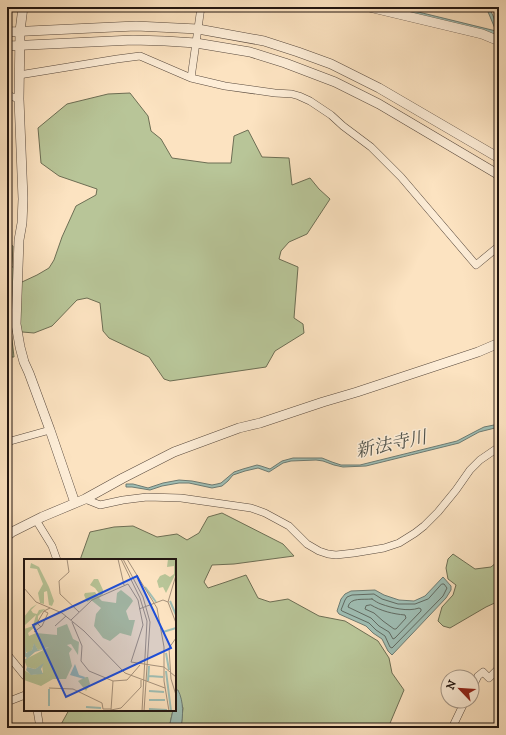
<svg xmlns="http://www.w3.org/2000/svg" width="506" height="735" font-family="'IM FELL DW Pica','Noto Serif JP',serif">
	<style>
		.green { fill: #b8c598; stroke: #6d6e54 }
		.water { fill: #9fbeb4; stroke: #6d7b73 }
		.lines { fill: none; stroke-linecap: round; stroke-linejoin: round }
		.shore { stroke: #606a62; stroke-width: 1 }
		.minor-casing { stroke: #58493d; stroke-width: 8 }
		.tertiary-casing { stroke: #58493d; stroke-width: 10 }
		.minor { stroke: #fdedd7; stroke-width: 7 }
		.tertiary { stroke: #fdedd7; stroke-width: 9 }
		.labels { text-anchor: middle; stroke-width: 3; stroke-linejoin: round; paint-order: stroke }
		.water-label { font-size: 18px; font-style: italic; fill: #4e514a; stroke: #fdedd7 }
		.inset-river { fill: none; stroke: #9fbeb4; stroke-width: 2 }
		.inset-road { fill: none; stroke: #a5917b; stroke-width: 1 }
		.view { fill: #1d4ed8; fill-opacity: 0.15; stroke: #1d4ed8; stroke-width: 2 }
		.inset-edge { fill: none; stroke: #221611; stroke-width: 2 }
	</style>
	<rect width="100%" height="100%" fill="#fce3c1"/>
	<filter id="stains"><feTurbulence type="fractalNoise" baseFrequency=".005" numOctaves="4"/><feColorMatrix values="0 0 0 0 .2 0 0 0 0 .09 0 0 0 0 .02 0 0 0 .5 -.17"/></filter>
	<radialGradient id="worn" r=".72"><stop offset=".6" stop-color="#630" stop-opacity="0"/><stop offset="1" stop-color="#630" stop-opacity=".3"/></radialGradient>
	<!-- green -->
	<path class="green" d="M 130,93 L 148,116 L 151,131 L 161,139 L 172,158 L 208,163 L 231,163 L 234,136 L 248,130 L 262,157 L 289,158 L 292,185 L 310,178 L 319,189 L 330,199 L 307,234 L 289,242 L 281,251 L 279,259 L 298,267 L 294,318 L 303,324 L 304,333 L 275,351 L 266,367 L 170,381 L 164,379 L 149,357 L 109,338 L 103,331 L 100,303 L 87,298 L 77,300 L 52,326 L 34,333 L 11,331 L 14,357 L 7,357 L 7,283 L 9,282 L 9,266 L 7,266 L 7,243 L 13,246 L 12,266 L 22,282 L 37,275 L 49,268 L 54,260 L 62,237 L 76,206 L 96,195 L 97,189 L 59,176 L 41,163 L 38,128 L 67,104 L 108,94 Z
		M 222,513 L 283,544 L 294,556 L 234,564 L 212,565 L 204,582 L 208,588 L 226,582 L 246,575 L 258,598 L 270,602 L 288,599 L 319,616 L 345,621 L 378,641 L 389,658 L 392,673 L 404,690 L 388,728 L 181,728 L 183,708 L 176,690 L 175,691 L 175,560 L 80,560 L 90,532 L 114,527 L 133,526 L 157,537 L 177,534 L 187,540 L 199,533 L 208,517 Z
		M 453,554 L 475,569 L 491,567 L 497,562 L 499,563 L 499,601 L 486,607 L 450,628 L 443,626 L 438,621 L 442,607 L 453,595 L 456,585 L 448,579 L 446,568 L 448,559 Z
		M 69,710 L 173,710 L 169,728 L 59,728 Z"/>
	<!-- water -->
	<path class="water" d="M 387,7 L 398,7 L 496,31 L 486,7 L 489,7 L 499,29 L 499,36 L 494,34 Z
		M 499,423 L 499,426 L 495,428 L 479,432 L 459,443 L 366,466 L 343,467 L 334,465 L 323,461 L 316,460 L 291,461 L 283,463 L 269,472 L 258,468 L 245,471 L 233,475 L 228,481 L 222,486 L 212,488 L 189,483 L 179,483 L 162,486 L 150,490 L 132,487 L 126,487 L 126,484 L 133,484 L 148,488 L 163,483 L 179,480 L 192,481 L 212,485 L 217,484 L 221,483 L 234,472 L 243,469 L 257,465 L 261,466 L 270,469 L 282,461 L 293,458 L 322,458 L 332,462 L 341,465 L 360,465 L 368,463 L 457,441 L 478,430 L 484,427 L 494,425 Z
		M 443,577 L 451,586 L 451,590 L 446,598 L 392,655 L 388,651 L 382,639 L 373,633 L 366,626 L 339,614 L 337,611 L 341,599 L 345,594 L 351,591 L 375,590 L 384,595 L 399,600 L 414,601 L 425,596 Z
		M 175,690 L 178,690 C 184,702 183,715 181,728 L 169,728 L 173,710 L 175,710 Z"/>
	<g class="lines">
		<!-- shore -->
		<path class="shore" d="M 442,584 L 444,584 L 447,588 L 443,596 L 392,648 L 390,647 L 385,636 L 376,630 L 369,623 L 342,611 L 341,610 L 345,600 L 347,597 L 352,595 L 374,594 L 382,599 L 398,604 L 415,604 L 428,599 Z
			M 372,599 C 375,601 378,603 381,604 C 392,608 408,612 419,608 L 421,609 L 421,611 L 395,638 L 393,639 L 389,632 L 379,626 L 371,618 L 348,607 C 350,597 363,600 372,599 Z
			M 371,605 C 381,611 393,614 405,615 L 406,618 L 396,629 L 394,629 L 383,621 L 374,613 L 365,609 L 366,606 Z"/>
		<!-- minor casing -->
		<g class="minor-casing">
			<path id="minor" d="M 19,75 L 117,59 L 140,56 L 191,78 L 225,86 L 275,93 L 292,94 L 299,96 L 310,101 L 331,115 L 343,126 L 371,147 L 401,177 L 476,265 L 499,246
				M 191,78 L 201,7
				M 7,95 L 19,99
				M 7,442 L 50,430
				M 85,499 L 100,505 L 123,500 L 147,497 L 181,498 L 251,508 L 265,513 L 289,526 L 307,544 L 319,551 L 328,554 L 336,555 L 354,553 L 384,548 L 399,543 L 415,533 L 424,526 L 438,512 L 456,490 L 470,470 L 480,460 L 499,447
				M 36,520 L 52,546 L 57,560
				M 7,654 L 25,676
				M 472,688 L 478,676 L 483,672 L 489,678 L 499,668
				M 7,702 L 25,695
				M 37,710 L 40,728
				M 452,728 L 465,701"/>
		</g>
		<!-- tertiary casing -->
		<g class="tertiary-casing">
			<path id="tertiary" d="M 23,7 L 20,31 L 19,99 L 23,199 L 22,223 L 19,240 L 16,324 L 20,347 L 24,362 L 29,373 L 50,430 L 75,503
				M 369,7 L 482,34 L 499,41
				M 7,32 L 136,26 L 198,29 L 264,41 L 298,52 L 331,64 L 379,88 L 499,158
				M 7,46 L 133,40 L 165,41 L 196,43 L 250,52 L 285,63 L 335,82 L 379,104 L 499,175
				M 7,536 L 12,532 L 42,517 L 85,499 L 123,478 L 174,452 L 239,428 L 260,423 L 323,402 L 357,392 L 478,352 L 499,343"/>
		</g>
		<!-- minor -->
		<use href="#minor" class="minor"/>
		<!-- tertiary -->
		<use href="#tertiary" class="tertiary"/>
	</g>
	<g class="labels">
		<!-- water labels -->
		<g class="water-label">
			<text transform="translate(391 444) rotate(-12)" y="6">新法寺川</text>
		</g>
	</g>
	<!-- overview -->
	<g transform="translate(24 559)">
		<rect width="152" height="152" fill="#fce3c1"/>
		<path d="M 144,0 L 152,0 L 152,14 L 142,34 L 139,28 L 135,29 L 133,22 L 136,17 L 141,15 L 146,18 L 150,15 L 150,7 L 143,8 ZM 7,4 L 15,8 L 25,28 L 30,42 L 28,47 L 25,46 L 23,32 L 20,33 L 20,45 L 16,44 L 14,34 L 19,25 L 13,10 L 6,9 ZM 70,20 L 74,20 L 79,31 L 79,35 L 75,39 L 78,42 L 92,44 L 93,34 L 97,31 L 107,39 L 109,42 L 102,52 L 105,61 L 111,61 L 107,77 L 96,74 L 86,82 L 79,79 L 70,67 L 72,55 L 77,49 L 67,41 L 63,43 L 60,36 L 61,34 L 71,33 L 74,37 L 76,36 L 71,29 L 66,26 ZM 13,45 L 7,51 L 9,54 L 13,55 L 15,51 L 21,50 L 14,57 L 14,65 L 4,74 L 5,77 L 12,74 L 33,76 L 33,69 L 43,65 L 49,80 L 55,83 L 54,96 L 47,85 L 43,86 L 48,90 L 45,94 L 48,107 L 42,120 L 29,120 L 17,127 L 0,121 L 0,111 L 8,116 L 19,114 L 18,106 L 11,110 L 3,108 L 0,101 L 25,88 L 14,91 L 10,85 L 8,91 L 4,94 L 1,92 L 0,70 L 9,67 L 12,56 L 1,66 L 0,58 L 7,49 ZM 62,118 L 64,118 L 66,125 L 62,132 L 54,122 Z" fill="#b8c598"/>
		<path d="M 1,84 L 2,94 L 8,91 L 10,84 L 14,91 L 27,88 L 11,93 L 2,101 L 0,101 L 3,99 L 0,97 ZM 20,104 L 17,110 L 19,115 L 7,116 L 2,111 L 3,108 L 11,110 ZM 51,105 L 55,116 L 61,118 L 60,120 L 46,116 Z" fill="#9fbeb4"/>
		<path class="inset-river" d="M 121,28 L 132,43M 146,42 L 152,56M 139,73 L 152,69M 142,94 L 145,111M 142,112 L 147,152M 125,117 L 139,118M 124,122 L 125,107M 125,132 L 140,133M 125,141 L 141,141M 25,147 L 25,130M 62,148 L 77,149M 125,150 L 143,151"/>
		<path class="inset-road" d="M 43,0 L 45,13 L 35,22 L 36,35 L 55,53M 94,0 L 100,26M 97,0 L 116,39 L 123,62 L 118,152M 99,0 L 119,38 L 126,63 L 120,152M 103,0 L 133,49 L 140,88 L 140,122 L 145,152M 152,16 L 144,43 L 152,64M 104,25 L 114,41 L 119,66 L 107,103 L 140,108 L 152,118M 0,29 L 12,43 L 38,54 L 60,72 L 101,114 L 141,129M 115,50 L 139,41 L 144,43M 47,61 L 68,41 L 104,25M 48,63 L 58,87 L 57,102 L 65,112 L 89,122 L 103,121 L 116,106M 31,67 L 42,57M 17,68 L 13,64 L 20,52 L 26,49M 10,73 L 18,67 L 24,54 L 20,52M 152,79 L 145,89 L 147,120 L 152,136M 25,129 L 49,130 L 78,144 L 79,150 L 87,150M 87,151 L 97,149 L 117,128 L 117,121M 87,151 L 89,122"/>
		<path class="view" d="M 113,17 L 147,89 L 42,138 L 9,66 Z"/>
		<rect width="152" height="152" class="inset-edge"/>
	</g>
	<!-- margin -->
	<rect width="506" height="735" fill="none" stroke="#fce3c1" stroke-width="24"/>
	<rect x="8" y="8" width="490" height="719" fill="none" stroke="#221611" stroke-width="2"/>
	<rect x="12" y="12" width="482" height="711" fill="none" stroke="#221611"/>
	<!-- north arrow -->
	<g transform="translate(460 689) rotate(295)"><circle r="19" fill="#fdedd7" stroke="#a59788"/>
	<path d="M0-3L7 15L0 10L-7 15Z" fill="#8f2418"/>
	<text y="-6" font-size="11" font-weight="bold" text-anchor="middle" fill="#221611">N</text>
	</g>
	<rect width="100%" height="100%" filter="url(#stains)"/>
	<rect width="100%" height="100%" fill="url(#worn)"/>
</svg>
